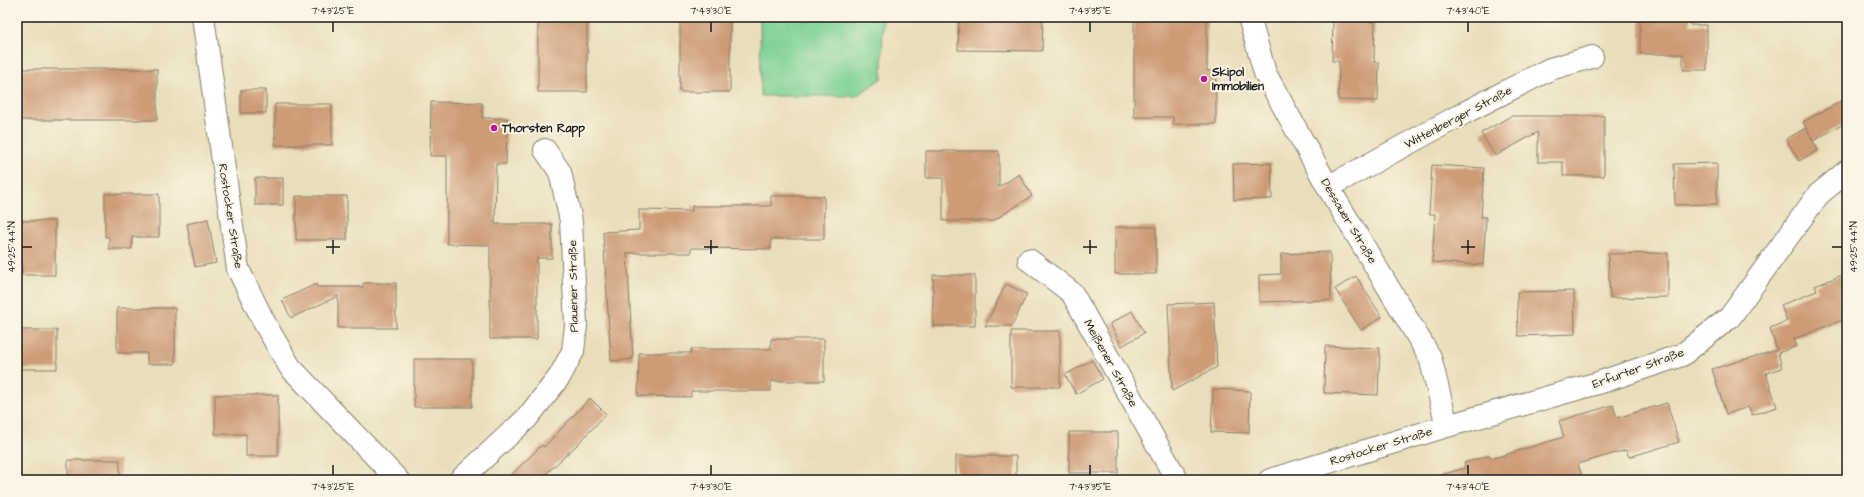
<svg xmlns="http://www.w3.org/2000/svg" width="1864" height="497" font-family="'Architects Daughter',sans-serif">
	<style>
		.green { fill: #7ad094; stroke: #4b7658 }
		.building { fill: #cd9b76 }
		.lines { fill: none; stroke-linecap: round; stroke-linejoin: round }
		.minor-casing { stroke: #827d6b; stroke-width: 24 }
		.minor { stroke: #fff; stroke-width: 22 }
		.ticks { fill: none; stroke: #1c1c1c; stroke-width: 1.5 }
		.poi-dot { fill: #b5179e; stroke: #fcf5e5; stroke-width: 1.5 }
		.labels { text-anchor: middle; stroke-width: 4; stroke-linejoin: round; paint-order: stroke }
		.poi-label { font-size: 12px; font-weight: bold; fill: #1c1c1c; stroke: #fcf5e5; text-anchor: start }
		.street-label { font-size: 12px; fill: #1c1c1c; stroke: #fcf5e5 }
		.neatline { fill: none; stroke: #1c1c1c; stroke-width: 1.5 }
		.ticks-label { font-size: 10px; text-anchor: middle; fill: #1c1c1c }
	</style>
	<rect width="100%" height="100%" fill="#fcf5e5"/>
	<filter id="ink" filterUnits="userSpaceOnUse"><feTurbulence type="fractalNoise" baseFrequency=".025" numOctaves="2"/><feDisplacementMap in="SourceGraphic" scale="8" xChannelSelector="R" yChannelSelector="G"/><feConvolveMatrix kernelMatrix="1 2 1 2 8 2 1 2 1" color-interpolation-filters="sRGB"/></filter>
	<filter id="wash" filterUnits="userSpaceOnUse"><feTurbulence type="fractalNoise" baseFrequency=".012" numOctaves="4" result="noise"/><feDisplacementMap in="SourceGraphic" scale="16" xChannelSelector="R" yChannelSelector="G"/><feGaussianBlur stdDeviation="0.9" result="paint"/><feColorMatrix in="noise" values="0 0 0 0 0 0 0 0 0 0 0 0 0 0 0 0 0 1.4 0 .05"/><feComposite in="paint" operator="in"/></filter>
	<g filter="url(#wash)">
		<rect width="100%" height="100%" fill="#e9deba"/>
		<!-- green -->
		<path class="green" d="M 760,17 L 883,17 L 882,78 L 857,96 L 761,96 Z"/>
		<g id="blocks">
			<!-- building -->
			<path class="building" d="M 538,17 L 587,17 L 587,92 L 538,92 Z
				M 680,17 L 730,17 L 730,92 L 680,92 Z
				M 1037,17 L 1043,18 L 1042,51 L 958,50 L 959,18 Z
				M 1134,17 L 1207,17 L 1207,71 L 1216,71 L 1216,124 L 1173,124 L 1173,117 L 1134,117 Z
				M 1640,17 L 1690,17 L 1690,25 L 1707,25 L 1707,70 L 1683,70 L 1683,54 L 1640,54 Z
				M 1333,21 L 1375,22 L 1374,62 L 1379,62 L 1378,101 L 1338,100 L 1339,61 L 1332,61 Z
				M 17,69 L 157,69 L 157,120 L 17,120 Z
				M 241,90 L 266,90 L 266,113 L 241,113 Z
				M 1847,98 L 1847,122 L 1813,141 L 1803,122 Z
				M 431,102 L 482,103 L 482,118 L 507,118 L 506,164 L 496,164 L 495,224 L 552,224 L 552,258 L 537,258 L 537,339 L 490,339 L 490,245 L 447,244 L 447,156 L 430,156 Z
				M 275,104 L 332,104 L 332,145 L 275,145 Z
				M 1511,116 L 1604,116 L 1604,176 L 1563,176 L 1563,162 L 1538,162 L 1538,132 L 1495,156 L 1481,133 Z
				M 1806,128 L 1818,150 L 1799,161 L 1786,139 Z
				M 926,151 L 999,151 L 999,187 L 1019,174 L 1032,196 L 993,221 L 943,221 L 943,178 L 926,178 Z
				M 1271,163 L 1272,199 L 1234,200 L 1233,164 Z
				M 1717,163 L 1717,204 L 1675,205 L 1674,164 Z
				M 1432,165 L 1484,168 L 1481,217 L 1486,217 L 1483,265 L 1432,262 L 1435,214 L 1429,214 Z
				M 255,178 L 283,178 L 283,205 L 255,205 Z
				M 105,194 L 159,194 L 159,237 L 132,237 L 132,249 L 109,249 L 109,237 L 105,237 Z
				M 296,196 L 347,196 L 347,240 L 296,240 Z
				M 771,196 L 824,196 L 824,239 L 771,239 L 771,249 L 691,248 L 691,253 L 627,253 L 633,359 L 611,361 L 603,232 L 639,230 L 639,210 L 692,211 L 692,206 L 771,206 Z
				M 208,219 L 216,263 L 195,267 L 187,224 Z
				M 17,221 L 55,221 L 55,275 L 22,275 L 22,259 L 17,259 Z
				M 1115,227 L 1156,227 L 1156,274 L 1115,274 Z
				M 1330,252 L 1331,300 L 1259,302 L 1259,275 L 1281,274 L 1281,254 Z
				M 1668,253 L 1668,297 L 1610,298 L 1608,254 Z
				M 1847,273 L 1847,318 L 1794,339 L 1797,346 L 1778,353 L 1782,368 L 1766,373 L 1777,407 L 1752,415 L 1749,407 L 1726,414 L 1712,369 L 1777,350 L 1770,328 L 1787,321 L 1781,305 L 1817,291 L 1815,286 Z
				M 933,275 L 975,275 L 975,326 L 933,326 Z
				M 1356,276 L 1382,317 L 1361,330 L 1335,289 Z
				M 363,283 L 396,283 L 396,328 L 338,328 L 338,296 L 291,318 L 282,300 L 316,284 L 317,287 L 363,287 Z
				M 1006,284 L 1027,294 L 1012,326 L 985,326 Z
				M 1574,291 L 1575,334 L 1518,336 L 1517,292 Z
				M 1214,302 L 1217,367 L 1172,391 L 1168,304 Z
				M 117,308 L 175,308 L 175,364 L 147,364 L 147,353 L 117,353 Z
				M 1132,311 L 1144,333 L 1122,346 L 1110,324 Z
				M 17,330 L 57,330 L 57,369 L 17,369 Z
				M 1011,331 L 1060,331 L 1060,387 L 1011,387 Z
				M 771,339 L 824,339 L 824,381 L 771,381 L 771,391 L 691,391 L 691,397 L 638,396 L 639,353 L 691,353 L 691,349 L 771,349 Z
				M 1325,346 L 1380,348 L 1378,395 L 1324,393 Z
				M 414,359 L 472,359 L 472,407 L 414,407 Z
				M 1092,360 L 1103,379 L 1076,394 L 1065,375 Z
				M 1213,389 L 1250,391 L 1249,433 L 1211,432 Z
				M 215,395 L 278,395 L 278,456 L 246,456 L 246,434 L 215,434 Z
				M 590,398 L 606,414 L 576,446 L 539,480 L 506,480 L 542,445 L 544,447 Z
				M 1667,403 L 1679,442 L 1629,457 L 1626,450 L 1578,464 L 1583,480 L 1441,480 L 1441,475 L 1465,468 L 1464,463 L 1490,455 L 1491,459 L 1564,437 L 1559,421 L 1613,405 L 1617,418 Z
				M 1069,432 L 1118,432 L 1118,473 L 1069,473 Z
				M 956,456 L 1016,456 L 1016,480 L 956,480 Z
				M 68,460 L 120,460 L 120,480 L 68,480 Z"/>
		</g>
	</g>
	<g filter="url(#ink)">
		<use href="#blocks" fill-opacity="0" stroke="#827d6b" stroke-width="1"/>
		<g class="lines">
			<!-- minor casing -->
			<g class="minor-casing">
				<path id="minor" d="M 203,17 L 238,269 L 265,324 L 290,367 L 398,480
					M 1249,17 L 1265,73 L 1328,187 L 1430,357 L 1447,426
					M 1328,187 L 1464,113 L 1550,69 L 1592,57
					M 1029,260 L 1072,293 L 1177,480
					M 460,480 L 527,418 L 560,376 L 573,351 L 576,325 L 571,221 L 560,172 L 545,150
					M 1270,480 L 1447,426 L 1598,383 L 1682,355 L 1730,317 L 1818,195 L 1847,171"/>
			</g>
			<!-- minor -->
			<use href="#minor" class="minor"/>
		</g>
	</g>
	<!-- ticks -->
	<path class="ticks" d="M 333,22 L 333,32M 711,22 L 711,32M 1090,22 L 1090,32M 1468,22 L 1468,32M 333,240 L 333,254M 711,240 L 711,254M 1090,240 L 1090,254M 1468,240 L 1468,254M 22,247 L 32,247M 326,247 L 340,247M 704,247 L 718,247M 1083,247 L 1097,247M 1461,247 L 1475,247M 1832,247 L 1842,247M 333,465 L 333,475M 711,465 L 711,475M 1090,465 L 1090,475M 1468,465 L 1468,475"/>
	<!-- markers -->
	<g class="poi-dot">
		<circle cx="1204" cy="79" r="4"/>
		<circle cx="494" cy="128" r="4"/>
	</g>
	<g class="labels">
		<!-- poi labels -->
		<g class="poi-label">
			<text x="1212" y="76">Skipol<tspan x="1212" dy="14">Immobilien</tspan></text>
			<text x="502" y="132">Thorsten Rapp</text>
		</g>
		<!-- street labels -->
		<g class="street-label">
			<text transform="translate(1458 117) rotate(-28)" y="4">Wittenberger Straße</text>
			<text transform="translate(231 216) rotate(81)" y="4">Rostocker Straße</text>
			<text transform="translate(1349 221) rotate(59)" y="4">Dessauer Straße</text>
			<text transform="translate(573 286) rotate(-91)" y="4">Plauener Straße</text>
			<text transform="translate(1111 363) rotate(61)" y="4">Meißener Straße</text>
			<text transform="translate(1638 368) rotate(-20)" y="4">Erfurter Straße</text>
			<text transform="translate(1381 446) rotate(-17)" y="4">Rostocker Straße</text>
		</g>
	</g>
	<!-- margin -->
	<rect width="1864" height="497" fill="none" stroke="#fcf5e5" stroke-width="44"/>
	<rect x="22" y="22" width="1820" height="453" class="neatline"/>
	<g class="ticks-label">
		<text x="333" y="14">7°43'25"E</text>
		<text x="711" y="14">7°43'30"E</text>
		<text x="1090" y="14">7°43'35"E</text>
		<text x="1468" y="14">7°43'40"E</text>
		<text transform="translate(11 247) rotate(-90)" y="4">49°25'44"N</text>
		<text transform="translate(1853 247) rotate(-90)" y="4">49°25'44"N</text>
		<text x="333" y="490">7°43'25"E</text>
		<text x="711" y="490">7°43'30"E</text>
		<text x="1090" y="490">7°43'35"E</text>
		<text x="1468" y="490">7°43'40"E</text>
	</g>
</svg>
